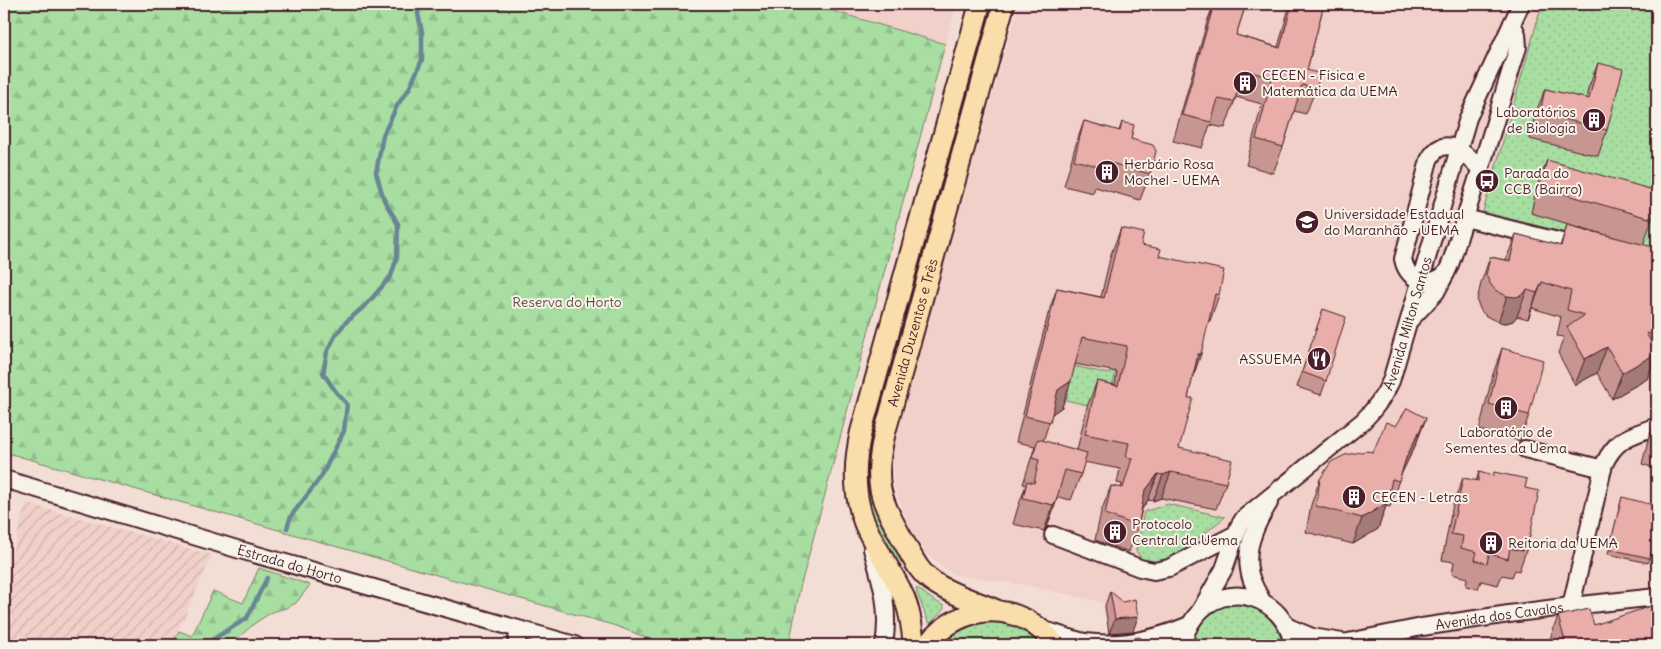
<svg xmlns="http://www.w3.org/2000/svg" width="1661" height="649" font-family="Delius,sans-serif">
	<style>
		.built { fill: #f0d0c8 }
		.industrial { fill: url(#industrial-furrows) }
		.green { fill: url(#green-dots); stroke: #797e66 }
		.forest { fill: url(#forest-firs); stroke: #797e66 }
		.lines { fill: none; stroke-linecap: round; stroke-linejoin: round }
		.stream { stroke: #688693; stroke-width: 4.5 }
		.minor-casing { stroke: #4a1f2b; stroke-width: 20 }
		.major-casing { stroke: #4a1f2b; stroke-width: 24 }
		.minor { stroke: #f7f3e8; stroke-width: 16 }
		.major { stroke: #f9deab; stroke-width: 20 }
		.wall { fill: #c89691; stroke: #4a1f2b; fill-rule: evenodd }
		.shaded-wall { fill: #a37a76; stroke: #4a1f2b }
		.building { fill: #e9aea9; stroke: #4a1f2b }
		.labels { text-anchor: middle; stroke-width: 4; stroke-linejoin: round; paint-order: stroke }
		.poi-label { font-size: 14px; fill: #4a1f2b; stroke: #f7f3e8; text-anchor: start }
		.park-label { font-size: 14px; fill: #624f49; stroke: #f7f3e8 }
		.street-label { font-size: 14px; fill: #4a1f2b; stroke: #f7f3e8 }
	</style>
	<defs>
		<pattern id="industrial-furrows" width="10" height="10" patternUnits="userSpaceOnUse" patternTransform="scale(1.25)"><rect width="10" height="10" fill="#f0d0c8"/><path d="M-1 1l2-2M0 10L10 0M9 11l2-2" fill="none" stroke="#cfb2ac"/></pattern>
		<pattern id="green-dots" width="8" height="8" patternUnits="userSpaceOnUse" patternTransform="scale(1.25)"><rect width="8" height="8" fill="#a8dea2"/><path d="M2 2h.1M6 6h.1" fill="none" stroke="#92be8c" stroke-width="1.8" stroke-linecap="round"/></pattern>
		<pattern id="forest-firs" width="22" height="20" patternUnits="userSpaceOnUse" patternTransform="scale(1.25)"><rect width="22" height="20" fill="#a8dea2"/><path d="M5 1l3.5 6h-7zM16 11l3.5 6h-7z" fill="#92be8c"/></pattern>
	</defs>
	<rect width="100%" height="100%" fill="#f3ded5"/>
	<filter id="ink" filterUnits="userSpaceOnUse"><feTurbulence type="fractalNoise" baseFrequency=".02" numOctaves="2"/><feDisplacementMap in="SourceGraphic" scale="10" xChannelSelector="R" yChannelSelector="G"/><feConvolveMatrix kernelMatrix="1 2 1 2 8 2 1 2 1" color-interpolation-filters="sRGB"/></filter>
	<g filter="url(#ink)">
		<!-- built -->
		<path class="built" d="M 821,4 L 957,4 L 945,44 L 820,7 Z
			M 1019,4 L 1657,4 L 1657,645 L 1111,645 L 1102,602 L 1020,584 L 954,575 L 926,553 L 908,525 L 894,486 L 892,440 Z"/>
		<!-- industrial -->
		<path class="industrial" d="M 26,503 L 212,555 L 172,645 L 4,645 L 4,582 Z"/>
		<!-- green -->
		<path class="green" d="M 989,4 L 995,4 L 870,450 C 869,466 868,484 872,500 C 878,522 892,543 902,563 L 899,565 C 888,545 874,524 869,501 C 864,484 865,467 866,450 Z
			M 1542,4 L 1657,4 L 1657,256 L 1483,212 Z
			M 1121,345 L 1108,410 L 1066,400 L 1074,366 L 1109,374 L 1115,350 Z
			M 1168,504 L 1225,517 L 1153,575 L 1136,551 L 1144,512 Z
			M 917,588 L 932,599 L 944,606 L 944,609 L 931,623 L 928,622 L 916,590 Z
			M 1231,604 C 1261,606 1275,617 1283,645 L 1191,645 C 1193,622 1211,610 1231,604 Z
			M 1015,621 L 1046,645 L 937,645 L 966,622 Z"/>
		<!-- forest -->
		<path class="forest" d="M 4,4 L 809,4 L 945,44 L 800,588 L 789,645 L 663,645 L 637,634 L 616,626 L 4,452 Z
			M 259,568 L 310,585 L 296,603 L 286,608 L 272,612 L 255,623 L 230,645 L 172,645 L 179,631 L 192,636 L 213,591 L 243,603 Z"/>
		<g class="lines">
			<!-- stream -->
			<path class="stream" d="M 287,528 L 291,516 L 321,477 L 344,431 L 347,404 L 336,392 L 323,373 L 327,352 L 335,336 L 345,323 L 368,303 L 391,276 L 397,257 L 398,224 L 384,200 L 376,173 L 383,135 L 398,104 L 409,89 L 422,60 L 422,32 L 418,14 L 420,4
				M 204,645 L 247,618 L 267,578"/>
			<!-- minor casing -->
			<g class="minor-casing">
				<g id="minor">
					<path d="M 1480,169 C 1466,153 1443,132 1429,160 L 1403,259 C 1405,269 1409,275 1418,280 C 1427,284 1440,280 1446,273 C 1451,266 1458,239 1461,230 C 1481,169 1499,108 1518,47 L 1517,34 L 1512,23"/>
					<path d="M 1465,218 L 1582,247"/>
					<path d="M 1411,319 L 1436,292 L 1446,273"/>
					<path d="M 1525,449 L 1603,469"/>
					<path id="s1" d="M 4,479 L 240,550 L 575,645"/>
					<path d="M 1053,535 L 1140,568 L 1154,571 L 1169,568 L 1236,534"/>
					<path d="M 872,549 C 882,584 890,608 884,645"/>
					<path d="M 1262,601 C 1257,591 1250,581 1249,569 C 1245,546 1257,522 1269,503"/>
					<path d="M 1571,606 L 1604,464 C 1617,437 1631,436 1657,426"/>
					<path id="s2" d="M 1200,611 L 1224,569 L 1239,526 L 1244,518 L 1363,421 C 1375,409 1384,397 1391,381 L 1468,118 L 1521,4"/>
					<path d="M 1288,627 L 1312,637 L 1342,642"/>
					<path d="M 1041,629 C 1055,633 1070,639 1085,642 C 1122,647 1156,639 1189,625"/>
					<path d="M 516,645 L 519,630"/>
					<path d="M 1184,645 C 1184,635 1189,625 1195,617 C 1226,577 1285,597 1293,645"/>
					<path id="s3" d="M 1333,645 L 1422,627 L 1509,614 L 1571,606 L 1657,597"/>
				</g>
			</g>
			<!-- major casing -->
			<g class="major-casing">
				<g id="major">
					<path id="s4" d="M 998,611 C 980,603 950,594 935,583 C 920,574 913,559 905,544 C 880,499 872,484 885,432 L 1004,4"/>
					<path d="M 914,645 C 912,628 910,609 902,593 C 891,569 874,547 864,522 C 853,493 854,462 861,432 L 980,4"/>
					<path d="M 927,645 C 961,601 1021,599 1055,645"/>
				</g>
			</g>
			<!-- minor -->
			<use href="#minor" class="minor"/>
			<!-- major -->
			<use href="#major" class="major"/>
		</g>
		<!-- wall -->
		<path class="wall" d="M 1214,4 L 1246,4 L 1236,35 L 1278,47 L 1290,4 L 1324,4 L 1307,70 L 1316,88 L 1306,114 L 1294,111 L 1283,147 L 1273,173 L 1246,165 L 1262,104 L 1236,97 L 1225,128 L 1210,125 L 1202,148 L 1173,141 L 1208,19 Z
			M 1598,63 L 1607,130 L 1598,156 L 1530,139 L 1535,115 L 1545,89 L 1586,99 L 1588,89 Z
			M 1084,121 L 1119,131 L 1122,122 L 1150,174 L 1140,200 L 1095,187 L 1093,193 L 1064,186 L 1075,147 Z
			M 1547,160 L 1652,219 L 1643,245 L 1657,248 L 1657,360 L 1656,363 L 1653,363 L 1647,379 L 1612,399 L 1597,373 L 1575,385 L 1558,353 L 1564,337 L 1557,336 L 1561,317 L 1532,308 L 1528,319 L 1517,316 L 1513,321 L 1506,323 L 1498,322 L 1486,316 L 1481,311 L 1477,301 L 1481,283 L 1490,257 L 1506,260 L 1516,234 L 1560,246 L 1567,225 L 1634,243 L 1531,213 L 1537,186 Z
			M 1121,228 L 1141,245 L 1219,295 L 1210,321 L 1209,320 L 1192,380 L 1188,398 L 1179,448 L 1226,483 L 1216,509 L 1161,498 L 1153,501 L 1148,500 L 1142,509 L 1138,526 L 1129,552 L 1095,540 L 1101,512 L 1111,486 L 1121,488 L 1122,484 L 1117,483 L 1120,469 L 1084,462 L 1081,474 L 1071,500 L 1058,497 L 1047,527 L 1044,531 L 1013,524 L 1018,507 L 1026,485 L 1023,484 L 1035,446 L 1016,442 L 1048,314 L 1057,288 L 1101,297 L 1111,254 ZM 1075,364 L 1117,372 L 1115,385 L 1097,381 L 1087,407 L 1077,450 L 1043,441 L 1052,414 L 1062,407 Z
			M 1323,309 L 1326,381 L 1321,395 L 1297,387 Z
			M 1502,348 L 1529,415 L 1520,441 L 1479,430 L 1493,374 Z
			M 1657,416 L 1657,469 L 1642,464 L 1648,440 Z
			M 1426,418 L 1416,444 L 1401,474 L 1390,507 L 1386,506 L 1378,529 L 1353,544 L 1306,532 L 1311,505 L 1320,479 L 1373,452 L 1396,426 Z
			M 1479,472 L 1525,488 L 1528,545 L 1519,571 L 1515,570 L 1512,577 L 1502,575 L 1498,585 L 1481,581 L 1478,589 L 1466,586 L 1467,578 L 1452,574 L 1454,562 L 1442,560 L 1453,504 L 1463,478 L 1476,481 Z
			M 1622,497 L 1650,558 L 1648,563 L 1608,554 Z
			M 1110,591 L 1133,631 L 1109,633 L 1105,606 Z
			M 1558,616 L 1594,625 L 1657,645 L 1549,645 L 1549,642 Z"/>
		<!-- shaded-wall -->
		<path class="shaded-wall" d="M 1542,282 L 1532,308 L 1528,319 L 1537,293 Z
			M 1527,290 L 1517,316 L 1513,321 L 1506,323 L 1498,322 L 1507,296 Z
			M 1607,347 L 1597,373 L 1575,385 L 1585,359 Z
			M 1657,353 L 1647,379 L 1612,399 L 1622,373 Z
			M 1198,354 L 1201,354 L 1192,380 Z
			M 1071,381 L 1062,407 L 1049,416 L 1058,390 Z
			M 1426,418 L 1416,444 L 1398,481 L 1406,458 Z
			M 1171,472 L 1161,498 L 1153,501 L 1163,475 Z
			M 1158,474 L 1148,500 L 1136,517 L 1145,491 Z
			M 1056,501 L 1047,527 L 1044,531 L 1053,505 Z
			M 1387,503 L 1378,529 L 1353,544 L 1362,518 Z
			M 1138,617 L 1133,631 L 1109,633 L 1115,619 Z"/>
		<!-- building -->
		<path class="building" d="M 1214,4 L 1246,4 L 1236,35 L 1280,48 L 1292,4 L 1324,4 L 1307,70 L 1321,74 L 1316,88 L 1302,85 L 1283,147 L 1256,139 L 1272,78 L 1244,70 L 1234,102 L 1218,99 L 1211,122 L 1182,115 Z
			M 1598,63 L 1623,69 L 1607,130 L 1540,113 L 1545,89 L 1589,99 Z
			M 1084,121 L 1120,131 L 1122,122 L 1134,125 L 1131,139 L 1153,145 L 1156,151 L 1150,174 L 1104,161 L 1102,167 L 1074,160 Z
			M 1547,160 L 1657,191 L 1657,203 L 1652,219 L 1540,187 Z
			M 1567,225 L 1657,248 L 1657,336 L 1646,333 L 1657,353 L 1622,373 L 1607,347 L 1585,359 L 1567,327 L 1585,315 L 1567,310 L 1571,291 L 1542,282 L 1537,293 L 1527,290 L 1522,295 L 1516,297 L 1507,296 L 1495,290 L 1491,285 L 1486,275 L 1490,257 L 1510,261 L 1516,234 L 1561,246 Z
			M 1121,228 L 1144,233 L 1141,245 L 1161,249 L 1159,256 L 1224,270 L 1219,295 L 1215,294 L 1201,354 L 1198,354 L 1188,398 L 1193,398 L 1179,448 L 1232,460 L 1226,483 L 1171,472 L 1163,475 L 1158,474 L 1145,491 L 1138,526 L 1105,514 L 1111,486 L 1123,488 L 1132,458 L 1126,457 L 1129,443 L 1085,434 L 1097,381 L 1118,386 L 1127,346 L 1082,337 L 1071,381 L 1058,390 L 1050,422 L 1025,416 L 1057,288 L 1104,298 Z
			M 1323,309 L 1346,317 L 1326,381 L 1302,372 Z
			M 1502,348 L 1543,360 L 1529,415 L 1489,404 Z
			M 1407,408 L 1426,418 L 1406,458 L 1399,481 L 1392,479 L 1387,503 L 1362,518 L 1316,506 L 1320,479 L 1331,462 L 1345,455 L 1366,451 L 1373,452 L 1386,422 L 1396,426 Z
			M 1657,416 L 1657,440 L 1651,438 Z
			M 1038,439 L 1087,453 L 1081,474 L 1065,470 L 1056,501 L 1053,505 L 1023,498 L 1027,481 L 1034,483 L 1039,460 L 1032,458 Z
			M 1479,472 L 1493,476 L 1494,472 L 1527,479 L 1525,488 L 1539,491 L 1528,545 L 1524,544 L 1522,551 L 1510,548 L 1508,559 L 1489,554 L 1487,563 L 1475,560 L 1477,552 L 1461,548 L 1463,536 L 1451,534 L 1463,478 L 1478,481 Z
			M 1622,497 L 1657,506 L 1657,527 L 1650,558 L 1609,549 Z
			M 1110,591 L 1123,602 L 1135,599 L 1138,617 L 1115,619 Z
			M 1657,604 L 1657,645 L 1566,645 L 1558,616 L 1589,609 L 1594,625 Z
			M 1140,637 L 1142,645 L 1119,645 L 1118,639 Z"/>
	</g>
	<!-- icons -->
	<defs>
		<g id="building-disc" transform="scale(1.25)"><circle r="9.5" fill="#4a1f2b" stroke="#f7f3e8"/><path d="M-4-6H4V6H1V3H-1V6H-4ZM-2.5-4.3h1.7v1.8h-1.7ZM.8-4.3h1.7v1.8H.8ZM-2.5-1h1.7V.8h-1.7ZM.8-1h1.7V.8H.8Z" fill="#fff"/></g>
		<g id="bus-disc" transform="scale(1.25)"><circle r="9.5" fill="#4a1f2b" stroke="#f7f3e8"/><path d="M-5-6H5V4H4V6H2V4H-2V6H-4V4H-5ZM-3.5-4V0h7V-4ZM-3.5 1.2v1.5H-2V1.2ZM2 1.2v1.5H3.5V1.2Z" fill="#fff"/></g>
		<g id="university-disc" transform="scale(1.25)"><circle r="9.5" fill="#4a1f2b" stroke="#f7f3e8"/><path d="M0-5L7-2L0 1L-7-2ZM-4 1L0 2.5L4 1V4Q0 6-4 4Z" fill="#fff"/></g>
		<g id="restaurant-disc" transform="scale(1.25)"><circle r="9.5" fill="#4a1f2b" stroke="#f7f3e8"/><path d="M-5-6h1v4h1v-4h1v4h1v-4h1v5L-1.5 .5V6h-2V.5L-5-1ZM5-6V6H3V1.5H1.5Q1.5-4 5-6Z" fill="#fff"/></g>
	</defs>
	<g fill-rule="evenodd">
		<use href="#building-disc" x="1245" y="83"/>
		<use href="#building-disc" x="1594" y="120"/>
		<use href="#building-disc" x="1107" y="172"/>
		<use href="#bus-disc" x="1487" y="181"/>
		<use href="#university-disc" x="1307" y="222"/>
		<use href="#restaurant-disc" x="1319" y="359"/>
		<use href="#building-disc" x="1506" y="408"/>
		<use href="#building-disc" x="1354" y="497"/>
		<use href="#building-disc" x="1115" y="532"/>
		<use href="#building-disc" x="1491" y="543"/>
	</g>
	<g class="labels">
		<!-- poi labels -->
		<g class="poi-label">
			<text x="1262" y="80">CECEN - Física e<tspan x="1262" dy="16">Matemática da UEMA</tspan></text>
			<text x="1576" y="117" text-anchor="end">Laboratórios<tspan x="1576" dy="16">de Biologia</tspan></text>
			<text x="1124" y="169">Herbário Rosa<tspan x="1124" dy="16">Mochel - UEMA</tspan></text>
			<text x="1504" y="178">Parada do<tspan x="1504" dy="16">CCB (Bairro)</tspan></text>
			<text x="1324" y="219">Universidade Estadual<tspan x="1324" dy="16">do Maranhão - UEMA</tspan></text>
			<text x="1302" y="364" text-anchor="end">ASSUEMA</text>
			<text x="1506" y="437" text-anchor="middle">Laboratório de<tspan x="1506" dy="16">Sementes da Uema</tspan></text>
			<text x="1372" y="502">CECEN - Letras</text>
			<text x="1132" y="529">Protocolo<tspan x="1132" dy="16">Central da Uema</tspan></text>
			<text x="1508" y="548">Reitoria da UEMA</text>
		</g>
		<!-- park labels -->
		<g class="park-label">
			<text x="567" y="307">Reserva do Horto</text>
		</g>
		<!-- street labels -->
		<g class="street-label">
			<text dy="5" stroke="none"><textPath href="#s2" startOffset="366">Avenida Milton Santos</textPath></text>
			<text dy="5" stroke="none"><textPath href="#s4" startOffset="340">Avenida Duzentos e Três</textPath></text>
			<text dy="5" stroke="none"><textPath href="#s1" startOffset="298">Estrada do Horto</textPath></text>
			<text dy="5" stroke="none"><textPath href="#s3" startOffset="169">Avenida dos Cavalos</textPath></text>
		</g>
	</g>
	<!-- margin -->
	<rect width="1661" height="649" fill="none" stroke="#f7f3e8" stroke-width="20"/>
	<rect x="10" y="10" width="1641" height="629" fill="none" stroke="#4a1f2b" stroke-width="2" filter="url(#ink)"/>
</svg>
